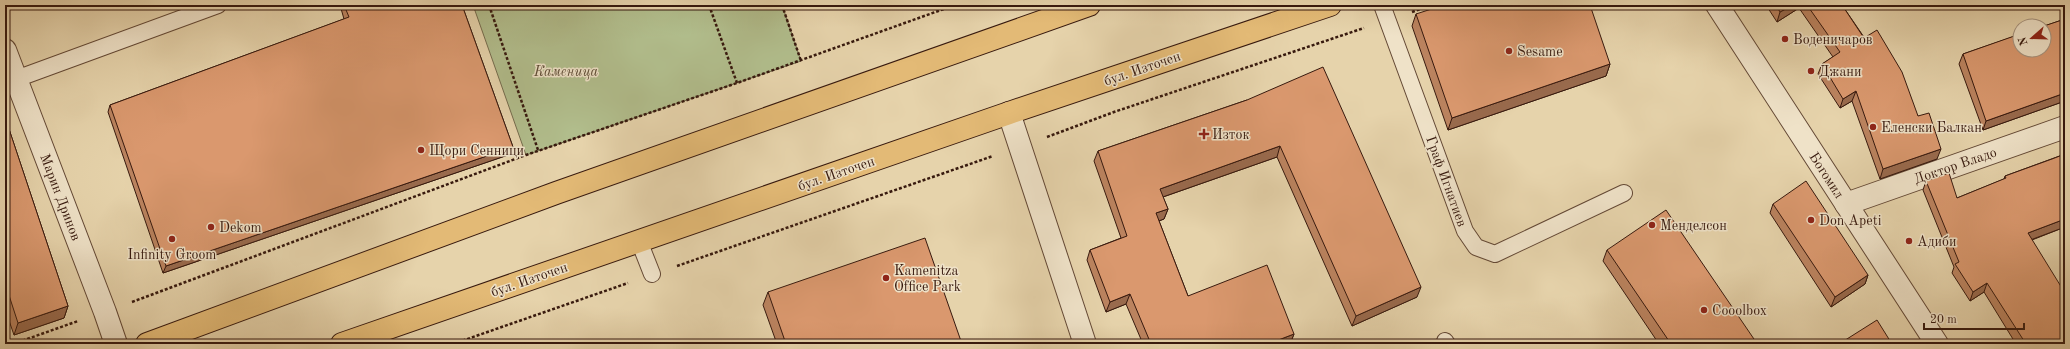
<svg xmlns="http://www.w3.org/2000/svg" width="2070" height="349" font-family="'Old Standard TT',serif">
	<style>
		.green { fill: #b1bd8c; stroke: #746b4d }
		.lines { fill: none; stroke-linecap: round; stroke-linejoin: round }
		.service-casing { stroke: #634835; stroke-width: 18 }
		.minor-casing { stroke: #634835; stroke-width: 24 }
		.tertiary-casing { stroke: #634835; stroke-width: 24 }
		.primary-casing { stroke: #37190e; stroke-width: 24 }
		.path { stroke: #37190e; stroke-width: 2.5; stroke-dasharray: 3 2; stroke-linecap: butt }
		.service { stroke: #efe2c8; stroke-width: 16 }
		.minor { stroke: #efe2c8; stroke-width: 22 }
		.tertiary { stroke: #efe2c8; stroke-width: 22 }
		.primary { stroke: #e3ba76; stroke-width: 22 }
		.wall { fill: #bb835f; stroke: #37190e }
		.shaded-wall { fill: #996a4d; stroke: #37190e }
		.building { fill: #da986e; stroke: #37190e }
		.poi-dot { fill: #8f2418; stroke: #efe2c8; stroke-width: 1.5 }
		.labels { text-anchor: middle; stroke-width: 3; stroke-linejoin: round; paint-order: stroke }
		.poi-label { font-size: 14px; fill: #37190e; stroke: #efe2c8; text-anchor: start }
		.street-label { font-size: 14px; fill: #37190e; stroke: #efe2c8 }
		.park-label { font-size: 14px; font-style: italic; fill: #5c4a34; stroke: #efe2c8 }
	</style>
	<rect width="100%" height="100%" fill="#e6d3ab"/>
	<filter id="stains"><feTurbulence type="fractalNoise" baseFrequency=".005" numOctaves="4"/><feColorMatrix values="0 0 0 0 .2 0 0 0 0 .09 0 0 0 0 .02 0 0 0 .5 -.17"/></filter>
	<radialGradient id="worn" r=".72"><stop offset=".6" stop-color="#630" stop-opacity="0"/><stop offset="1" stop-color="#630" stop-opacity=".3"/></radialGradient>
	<!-- green -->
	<path class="green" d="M 473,5 L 782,5 L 801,61 L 526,155 Z"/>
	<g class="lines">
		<!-- service casing -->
		<g class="service-casing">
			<path id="service" d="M 1382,5 L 1465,231 L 1476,247 L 1495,254 L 1624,193
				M 16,79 L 218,5
				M 639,241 L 652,274
				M 1445,341 L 1447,344"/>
		</g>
		<!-- minor casing -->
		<g class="minor-casing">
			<path id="minor" d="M 5,50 L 105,312 L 116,344
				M 1009,113 L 1085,344
				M 1846,204 L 2065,127"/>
		</g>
		<!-- tertiary casing -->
		<g class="tertiary-casing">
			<path id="tertiary" d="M 1717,5 L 1937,344"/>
		</g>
		<!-- primary casing -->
		<g class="primary-casing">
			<path id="primary" d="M 147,344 L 556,193 L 1089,5
				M 342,344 L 1009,113 L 1330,5"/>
		</g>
		<!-- path -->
		<path class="path" d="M 489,5 L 538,150
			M 709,5 L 737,83
			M 782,5 L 801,61
			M 1412,12 L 1431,5
			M 1047,137 L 1114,112 L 1364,28
			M 677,266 L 993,156
			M 132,302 L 526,155 L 737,83 L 955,5
			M 13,344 L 78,321
			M 453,344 L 628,283"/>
		<!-- service -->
		<use href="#service" class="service"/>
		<!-- minor -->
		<use href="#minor" class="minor"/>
		<!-- tertiary -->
		<use href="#tertiary" class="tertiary"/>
		<!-- primary -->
		<use href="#primary" class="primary"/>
	</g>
	<!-- wall -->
	<path class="wall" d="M 340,5 L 462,5 L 513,147 L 511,154 L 163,273 L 108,112 L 110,105 L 344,19 Z
		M 1766,5 L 1842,5 L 1918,116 L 1937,159 L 1880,179 L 1852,101 L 1840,108 L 1818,74 L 1822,64 L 1833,57 L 1799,8 L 1777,22 Z
		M 1416,14 L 1610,64 L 1606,76 L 1448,130 L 1412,26 Z
		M 2065,19 L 2065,101 L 1983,130 L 1959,64 L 1963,54 Z
		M 1247,100 L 1417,297 L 1352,326 L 1277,157 L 1163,197 L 1168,209 L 1164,219 L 1159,221 L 1188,296 L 1294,334 L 1290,344 L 1143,344 L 1126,304 L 1106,312 L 1087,260 L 1090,250 L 1121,238 L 1094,161 L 1098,151 Z
		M 5,117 L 68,306 L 64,318 L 14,335 L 5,309 Z
		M 2065,154 L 2065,227 L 2032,240 L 2065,344 L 2016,344 L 1984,292 L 1970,301 L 1952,273 L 1954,267 L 1923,190 L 1926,181 L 1957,198 L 2004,179 L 2005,176 Z
		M 1773,204 L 1868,275 L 1865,284 L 1831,307 L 1770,213 Z
		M 1607,250 L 1756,342 L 1755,344 L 1659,344 L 1603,261 Z
		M 768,292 L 962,344 L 777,344 L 763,305 Z"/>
	<!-- shaded-wall -->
	<path class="shaded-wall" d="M 1793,5 L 1801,5 L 1799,8 L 1777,22 L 1780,12 Z
		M 1610,64 L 1606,76 L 1448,130 L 1452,118 Z
		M 1856,91 L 1852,101 L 1840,108 L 1843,99 Z
		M 2065,93 L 2065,101 L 1983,130 L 1986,121 Z
		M 1280,146 L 1277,157 L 1157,199 L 1160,189 Z
		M 513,147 L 511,154 L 163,273 L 166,266 Z
		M 1941,149 L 1937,159 L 1880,179 L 1883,169 Z
		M 1168,209 L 1164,219 L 1153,223 L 1156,213 Z
		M 2065,219 L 2065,227 L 2025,242 L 2028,233 Z
		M 1868,275 L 1865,284 L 1831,307 L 1835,297 Z
		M 1987,283 L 1984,292 L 1970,301 L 1973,292 Z
		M 1421,287 L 1417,297 L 1352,326 L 1356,316 Z
		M 1130,294 L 1126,304 L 1106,312 L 1110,302 Z
		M 68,306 L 64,318 L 14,335 L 18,323 Z
		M 1294,334 L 1290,344 L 1268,344 Z"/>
	<!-- building -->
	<path class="building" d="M 344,5 L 462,5 L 513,147 L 166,266 L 110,105 L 349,17 Z
		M 1444,5 L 1590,5 L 1610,64 L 1452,118 L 1416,14 Z
		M 1776,5 L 1793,5 L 1780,12 Z
		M 1807,5 L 1842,5 L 1864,38 L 1877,30 L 1902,72 L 1918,116 L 1929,113 L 1941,149 L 1883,169 L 1856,91 L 1843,99 L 1822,64 L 1840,52 Z
		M 2065,19 L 2065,93 L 1986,121 L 1963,54 L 2020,34 L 2020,50 L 2044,50 L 2044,26 Z
		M 1323,67 L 1421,287 L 1356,316 L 1280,146 L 1160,189 L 1168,209 L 1156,213 L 1188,296 L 1267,265 L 1294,334 L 1268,344 L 1151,344 L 1130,294 L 1110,302 L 1090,250 L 1127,236 L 1098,151 L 1247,100 Z
		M 5,117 L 68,306 L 18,323 L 5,283 Z
		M 2065,154 L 2065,219 L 2028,233 L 2065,293 L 2065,344 L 2026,344 L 1987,283 L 1973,292 L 1955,264 L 1959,262 L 1926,181 L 1949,173 L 1957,198 L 2006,178 L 2005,176 L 2052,159 Z
		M 1806,181 L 1868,275 L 1835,297 L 1773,204 Z
		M 1666,210 L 1756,342 L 1754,344 L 1671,344 L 1607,250 Z
		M 925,238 L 962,344 L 786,344 L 768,292 Z
		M 1877,320 L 1892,344 L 1839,344 Z"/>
	<!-- markers -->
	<g class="poi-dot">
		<circle cx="1785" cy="39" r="4"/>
		<circle cx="1509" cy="51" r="4"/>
		<circle cx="1811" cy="71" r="4"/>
		<circle cx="1873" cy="127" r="4"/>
		<path d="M1202 128h4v4h4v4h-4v4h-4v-4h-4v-4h4z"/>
		<circle cx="421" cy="150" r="4"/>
		<circle cx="1811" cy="220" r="4"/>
		<circle cx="1652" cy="225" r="4"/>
		<circle cx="211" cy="227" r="4"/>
		<circle cx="172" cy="239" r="4"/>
		<circle cx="1909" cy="241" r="4"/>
		<circle cx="886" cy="278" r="4"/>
		<circle cx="1704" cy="310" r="4"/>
	</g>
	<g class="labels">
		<!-- poi labels -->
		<g class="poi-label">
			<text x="1793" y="44">Воденичаров</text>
			<text x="1517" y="56">Sesame</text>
			<text x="1819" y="76">Джани</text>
			<text x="1881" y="132">Еленски Балкан</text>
			<text x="1212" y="139">Изток</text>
			<text x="429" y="155">Щори Сенници</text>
			<text x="1819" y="225">Don Apeti</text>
			<text x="1660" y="230">Менделсон</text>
			<text x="219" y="232">Dekom</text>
			<text x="1917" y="246">Адиби</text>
			<text x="172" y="259" text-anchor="middle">Infinity Groom</text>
			<text x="894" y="275">Kamenitza<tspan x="894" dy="16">Office Park</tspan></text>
			<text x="1712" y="315">Cooolbox</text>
		</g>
		<!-- street labels -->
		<g class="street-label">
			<text transform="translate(1142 68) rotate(-19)" y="5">бул. Източен</text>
			<text transform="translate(1955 165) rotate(-19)" y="5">Доктор Владо</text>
			<text transform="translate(836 173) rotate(-19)" y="5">бул. Източен</text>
			<text transform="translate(1827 175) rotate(57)" y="5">Богомил</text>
			<text transform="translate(1447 181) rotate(70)" y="5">Граф Игнатиев</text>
			<text transform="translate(61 197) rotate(69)" y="5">Марин Дринов</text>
			<text transform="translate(529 279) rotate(-19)" y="5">бул. Източен</text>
		</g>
		<!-- park labels -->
		<g class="park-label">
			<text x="566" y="76">Каменица</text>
		</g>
	</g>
	<!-- margin -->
	<rect width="2070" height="349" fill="none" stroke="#e6d3ab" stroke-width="20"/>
	<rect x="6" y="6" width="2058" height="337" fill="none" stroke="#37190e" stroke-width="2"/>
	<rect x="10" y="10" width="2050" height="329" fill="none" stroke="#37190e"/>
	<!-- north arrow -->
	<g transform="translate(2032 38) rotate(250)"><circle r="19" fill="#efe2c8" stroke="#a5927e"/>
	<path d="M0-3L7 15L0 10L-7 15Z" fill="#8f2418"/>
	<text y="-6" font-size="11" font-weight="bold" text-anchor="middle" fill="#37190e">N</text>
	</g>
	<!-- scale -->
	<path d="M1924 323v6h100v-6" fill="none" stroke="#37190e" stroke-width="2"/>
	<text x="1930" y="323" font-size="12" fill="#37190e" stroke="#efe2c8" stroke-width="3" paint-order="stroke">20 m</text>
	<rect width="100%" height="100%" filter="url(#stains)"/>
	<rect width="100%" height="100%" fill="url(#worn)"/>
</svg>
